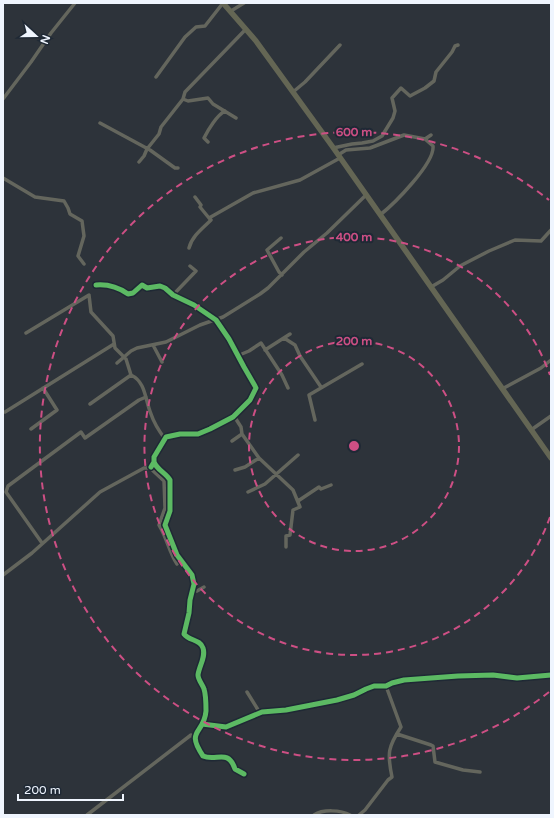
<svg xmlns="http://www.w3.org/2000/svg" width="554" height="818" font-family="'Varela Round',sans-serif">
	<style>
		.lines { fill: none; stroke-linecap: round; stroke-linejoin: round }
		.minor { stroke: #64665d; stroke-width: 3.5 }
		.trunk { stroke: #646654; stroke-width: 5.5 }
		.cycleway-casing { stroke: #1f2935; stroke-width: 8 }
		.cycleway { stroke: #5cba63; stroke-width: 5 }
		.ring { fill: none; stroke: #cd4f84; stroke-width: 2; stroke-dasharray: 7 5 }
		.centre { fill: #cd4f84; stroke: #1f2935; stroke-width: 2 }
		.ring-label { font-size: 12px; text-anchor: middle; font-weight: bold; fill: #cd4f84; stroke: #1f2935; stroke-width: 4; stroke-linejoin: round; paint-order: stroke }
	</style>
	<rect width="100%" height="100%" fill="#2d333a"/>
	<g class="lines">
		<!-- minor -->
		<path class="minor" d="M 231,11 L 244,3
			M 156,77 L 185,37 L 196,27 L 205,26 L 223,3
			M 293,92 L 305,82 L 340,45
			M 3,99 L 31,62 L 51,33 L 75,3
			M 183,99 L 188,101 L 208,98 L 213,104 L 236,118
			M 100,123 L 150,150 L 175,168 L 178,168
			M 425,139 L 431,135
			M 208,142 L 204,138 C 208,130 217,115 225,111
			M 333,148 L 352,144 L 362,143 L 373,141 L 382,136 L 393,118 L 395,111 L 392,98 L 401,88 L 410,96 L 425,88 L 434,81 L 436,72 L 452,52 L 455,46 L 458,45
			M 338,155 L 346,150 L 370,148 L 404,135 L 425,139 L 433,146 C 435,163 394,204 380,215
			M 139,162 L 144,156 L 147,149 L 159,134 L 161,127 L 183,99 L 185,92 L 246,29
			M 3,178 L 35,197 L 64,201 L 68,208 L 70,214 L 82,221 L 84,236 L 78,256 L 84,264
			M 195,197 L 201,205 L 200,207 L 209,218
			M 281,238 L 267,250 L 279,272 L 282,275
			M 189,248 C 192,236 203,228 211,220 L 209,218 L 253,193 L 300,180 L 340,158
			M 96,285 C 108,284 118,287 128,294 L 133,293 L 142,285 L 147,288 L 160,286 L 165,288 L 173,295 L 194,305 L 216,320 L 229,339 L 244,367 L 255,386 L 256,388 L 250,400 L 233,417 L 210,429 L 198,434 L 180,434 L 166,437 L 154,457 L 154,462 L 150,468
			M 431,287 L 443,280 L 460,266 L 489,251 L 515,240 L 541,241 L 551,230
			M 173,295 L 196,271 L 190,266
			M 26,333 L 89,295 L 91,312 L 113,336 L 115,348 L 126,359 L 131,375 C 146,382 145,400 151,414 C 154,423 159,431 165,439
			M 284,338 L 295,345 L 300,356 L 321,387
			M 153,345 L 162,362
			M 265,350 L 290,334
			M 237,356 L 249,351 L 261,343 L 282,375 L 288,388
			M 117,363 L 131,351 L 137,348 L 166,342 L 200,325 L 223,317 L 260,294 L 268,288 L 304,252 L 327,233 L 366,195
			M 502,389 L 541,368 L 551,360
			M 90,404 L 131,375
			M 5,412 L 114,344
			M 234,416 L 241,427 L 242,434 L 259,458 L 293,490 L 300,507 L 293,510 L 290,535 L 286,536 L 286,547
			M 315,420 L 309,395 L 362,364
			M 31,429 L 57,410 L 43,388
			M 531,430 L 551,416
			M 232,441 L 242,434
			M 154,462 C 157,470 166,473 170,480 L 170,511 L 165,525 L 177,555 L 192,575 L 194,584 L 190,600 L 189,613 L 184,634 C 189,641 200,639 203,648 C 206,657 199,666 198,675 C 198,680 203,685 204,689 C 206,695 206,705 206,711 C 204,735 185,729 203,756 C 216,762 228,748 235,769 L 244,774
			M 235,470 L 245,467 L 259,458
			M 248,492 L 265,484 L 298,455
			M 298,501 L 319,487 L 321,489 L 331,485
			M 42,543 L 6,492 L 8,486 L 81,432 L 85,438 L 139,400 L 146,397
			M 3,575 L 32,553 L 100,492 L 144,468 L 150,468 L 164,481 L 165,508 L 159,525 C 167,538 169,552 177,564
			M 194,591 L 197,591 L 204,587
			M 247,692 L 260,713
			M 202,724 L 226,727 L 262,712 L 286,710 L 337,700 L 354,695 L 366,689 L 374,686 L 386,686 L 392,683 L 404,680 L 458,676 L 493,675 L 517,678 L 551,675
			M 397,734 L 431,745 L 433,746 L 435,762 L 463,770 L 480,772
			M 87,815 L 191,735 L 195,738
			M 314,815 C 323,809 341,810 350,815
			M 359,815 L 365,810 L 388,780 L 392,777 C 387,753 388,747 401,727 L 386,686"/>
		<!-- trunk -->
		<path class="trunk" d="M 223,3 L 256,41 L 332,146 L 551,458"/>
		<!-- cycleway casing -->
		<g class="cycleway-casing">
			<path id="cycleway" d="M 96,285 C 108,284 118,287 128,294 L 133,293 L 142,285 L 147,288 L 160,286 L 165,288 L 173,295 L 194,305 L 216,320 L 229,339 L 244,367 L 255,386 L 256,388 L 250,400 L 233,417 L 210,429 L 198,434 L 180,434 L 166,437 L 154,457 L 154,462 L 151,467
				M 154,462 C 157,470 166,473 170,480 L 170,511 L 165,525 L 177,555 L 192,575 L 194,584 L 190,600 L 189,613 L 184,634 C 189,641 200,639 203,648 C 206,657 199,666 198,675 C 198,680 203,685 204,689 C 206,695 206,705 206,711 C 204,735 185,729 203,756 C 216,762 228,748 235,769 L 244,774
				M 202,724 L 226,727 L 262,712 L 286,710 L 337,700 L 354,695 L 366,689 L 374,686 L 386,686 L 392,683 L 404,680 L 458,676 L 493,675 L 517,678 L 551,675"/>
		</g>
		<!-- cycleway -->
		<use href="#cycleway" class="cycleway"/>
	</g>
	<!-- distance rings -->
	<g class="ring">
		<circle cx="354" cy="446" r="105"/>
		<path d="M550 517A209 209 0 1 1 550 375"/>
		<path d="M549 692A314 314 0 1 1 549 200"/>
	</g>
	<circle cx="354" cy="446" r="6" class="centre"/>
	<g class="ring-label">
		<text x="354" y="136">600 m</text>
		<text x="354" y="241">400 m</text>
		<text x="354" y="345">200 m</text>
	</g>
	<!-- border -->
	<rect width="554" height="818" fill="none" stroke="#eff5fe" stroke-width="8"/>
	<!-- north arrow -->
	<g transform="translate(36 36) rotate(111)" stroke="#1f2935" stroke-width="3" paint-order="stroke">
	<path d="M0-3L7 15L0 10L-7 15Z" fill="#eff5fe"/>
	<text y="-6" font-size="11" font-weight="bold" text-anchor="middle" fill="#eff5fe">N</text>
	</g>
	<!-- scale -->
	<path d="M18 794v6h105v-6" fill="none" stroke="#eff5fe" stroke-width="2"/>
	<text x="24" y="794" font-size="12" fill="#eff5fe" stroke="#1f2935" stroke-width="3" paint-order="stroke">200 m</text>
</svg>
